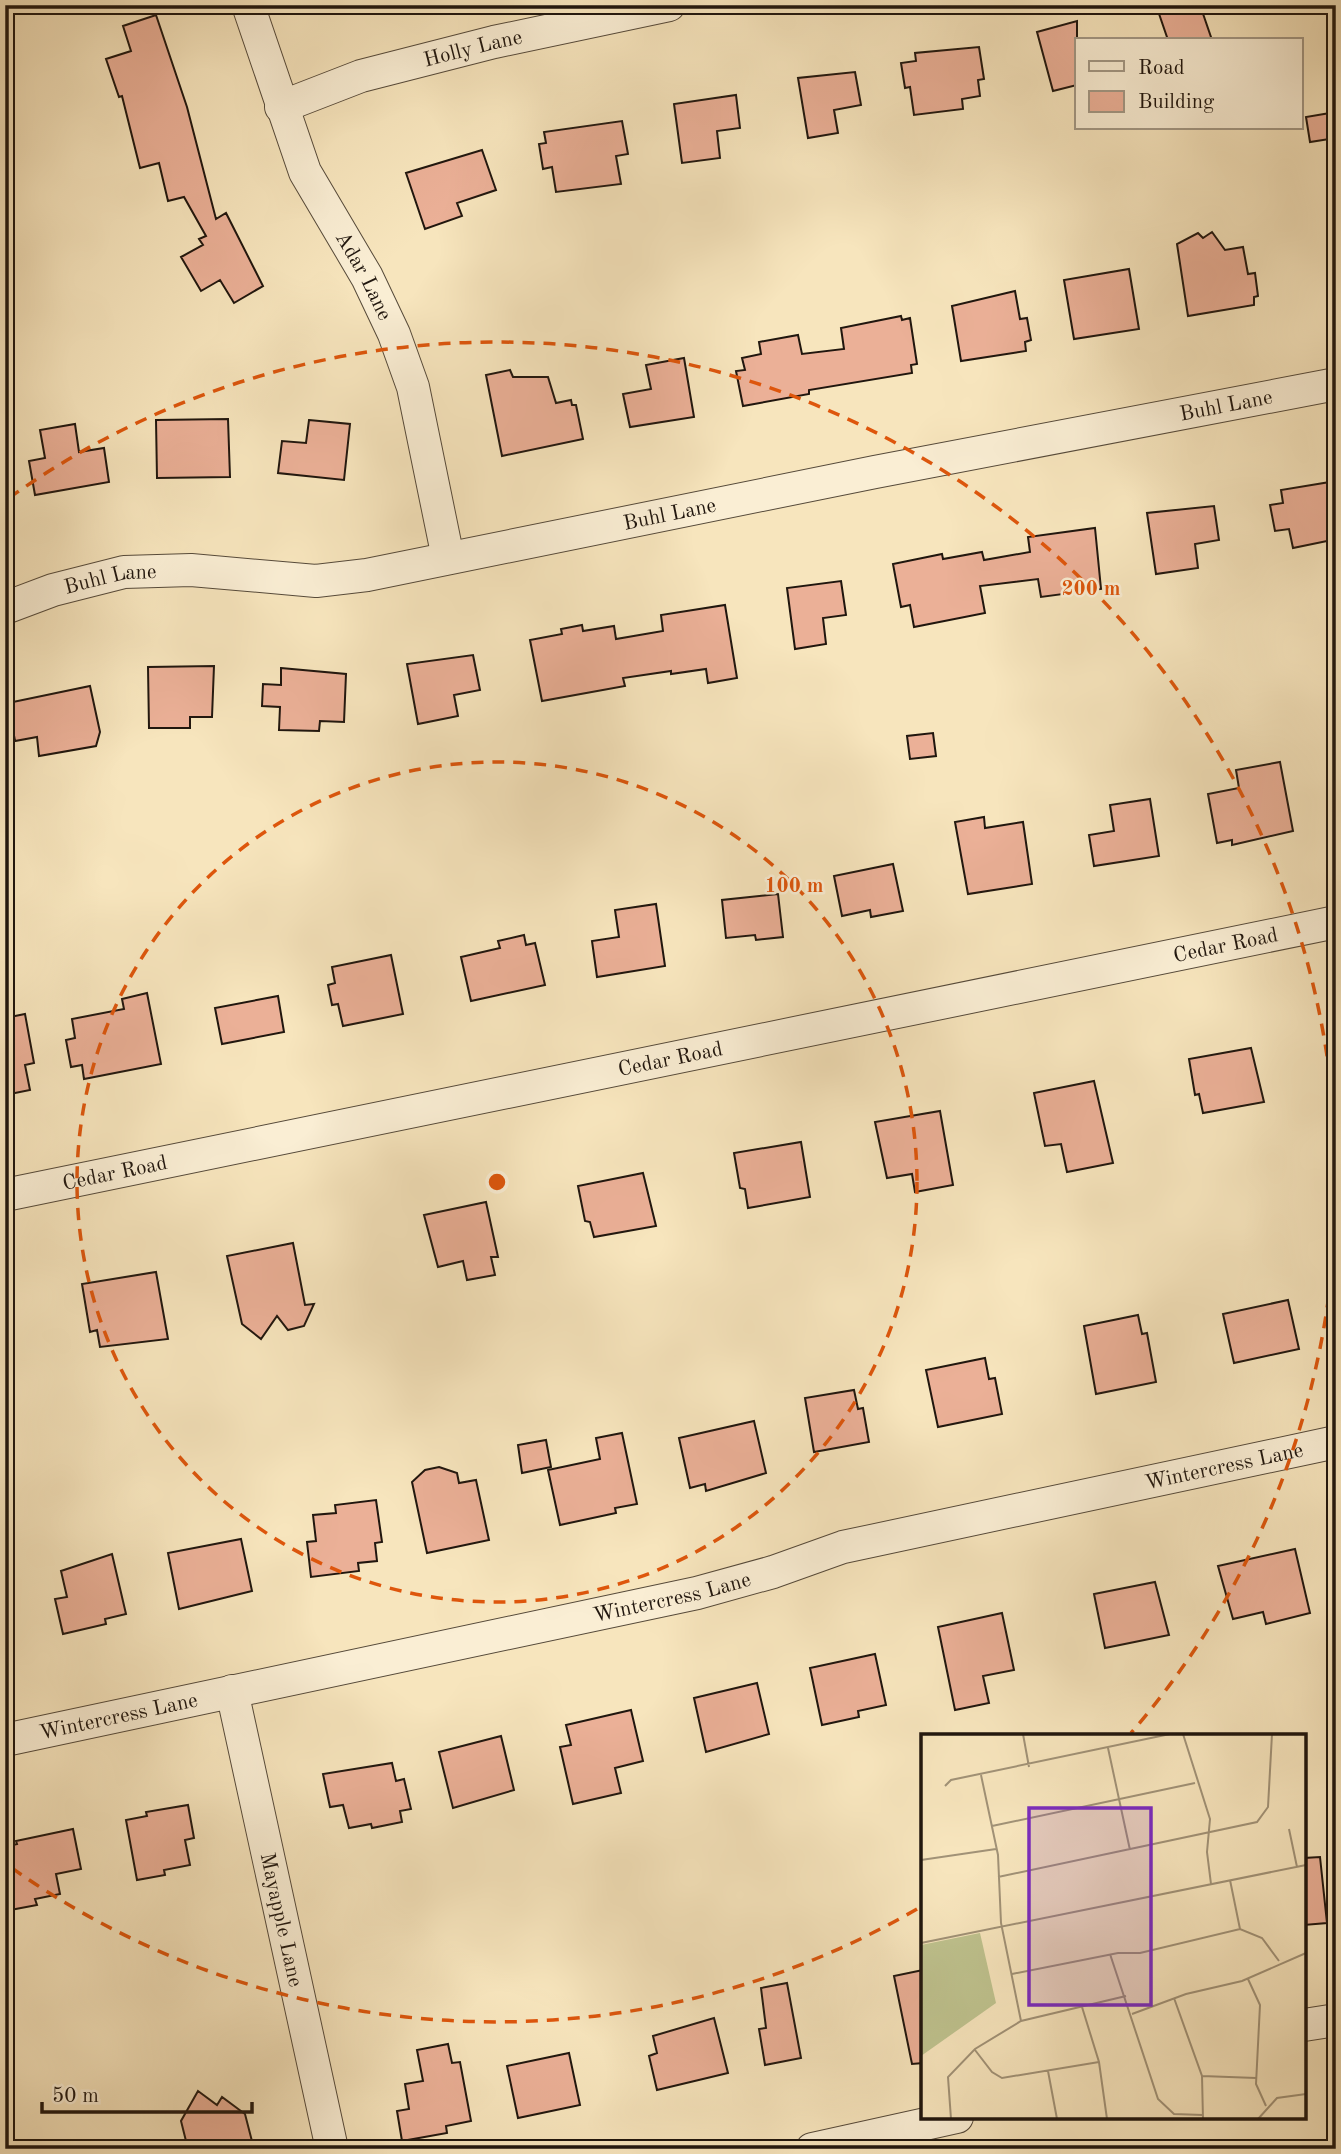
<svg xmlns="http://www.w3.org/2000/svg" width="1341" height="2154" font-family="'Old Standard TT',serif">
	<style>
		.building { fill: #ebb097; stroke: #20160e; stroke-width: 2 }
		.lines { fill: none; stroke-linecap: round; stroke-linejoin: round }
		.minor-casing { stroke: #564a3a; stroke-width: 34 }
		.minor { stroke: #faeed4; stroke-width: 32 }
		.ring { fill: none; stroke: #de560c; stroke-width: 3.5; stroke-dasharray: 12 9 }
		.labels { text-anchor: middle; stroke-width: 5; stroke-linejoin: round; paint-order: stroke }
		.street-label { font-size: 21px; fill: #20160e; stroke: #faeed4 }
		.inset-road { fill: none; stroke: #a19277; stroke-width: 2 }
		.view { fill: #7b2cbf; fill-opacity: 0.15; stroke: #7b2cbf; stroke-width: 3.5 }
		.inset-edge { fill: none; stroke: #20160e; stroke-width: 3.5 }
		.centre { fill: #de560c; stroke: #faeed4; stroke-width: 3.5 }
		.ring-label { font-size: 21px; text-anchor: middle; font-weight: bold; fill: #de560c; stroke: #faeed4; stroke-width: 5; stroke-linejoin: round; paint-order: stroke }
	</style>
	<rect width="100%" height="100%" fill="#f7e5bd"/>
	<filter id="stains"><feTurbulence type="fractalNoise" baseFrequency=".00286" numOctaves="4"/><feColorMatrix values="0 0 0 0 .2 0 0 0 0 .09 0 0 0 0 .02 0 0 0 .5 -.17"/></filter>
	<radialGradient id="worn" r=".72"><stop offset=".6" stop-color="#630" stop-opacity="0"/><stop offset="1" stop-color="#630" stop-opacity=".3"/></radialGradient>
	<!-- building -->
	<path class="building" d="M 1156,5 L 1200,5 L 1212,40 L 1168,40 Z
		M 156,15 L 187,107 L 216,219 L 226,213 L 263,286 L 234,303 L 220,280 L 201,291 L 181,257 L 203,245 L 199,239 L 206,236 L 184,197 L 168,201 L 159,163 L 140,168 L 122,96 L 119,97 L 106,59 L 131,51 L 123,26 Z
		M 1077,21 L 1077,85 L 1053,91 L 1037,32 Z
		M 979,47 L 984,79 L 978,80 L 980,96 L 962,99 L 963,109 L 914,115 L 910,87 L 905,88 L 901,63 L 916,61 L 915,53 Z
		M 855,72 L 861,105 L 834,110 L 838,133 L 808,138 L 798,78 Z
		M 736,95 L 740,128 L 717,131 L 720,158 L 682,163 L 674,104 Z
		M 1336,112 L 1336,138 L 1310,142 L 1306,117 Z
		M 622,121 L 628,154 L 616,156 L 621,184 L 556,192 L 552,167 L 543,169 L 539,144 L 546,143 L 544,132 Z
		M 482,150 L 496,190 L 457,203 L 462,216 L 425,229 L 406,173 Z
		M 1212,232 L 1225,250 L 1243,247 L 1248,274 L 1255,273 L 1258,296 L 1254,297 L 1254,305 L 1188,316 L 1177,244 L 1198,233 L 1203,238 Z
		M 1129,269 L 1139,329 L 1074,339 L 1064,280 Z
		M 1015,291 L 1020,319 L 1027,318 L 1031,340 L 1025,342 L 1026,351 L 961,361 L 952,306 Z
		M 901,316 L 902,320 L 910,318 L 917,364 L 911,365 L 912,373 L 809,390 L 809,394 L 743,406 L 736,371 L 745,370 L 742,358 L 761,354 L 759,342 L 798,335 L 802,354 L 844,349 L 841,328 Z
		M 684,358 L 694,417 L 630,427 L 623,394 L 651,389 L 646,365 Z
		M 510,370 L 513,377 L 548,377 L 556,403 L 571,400 L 572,405 L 576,405 L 583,439 L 502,456 L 486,375 Z
		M 228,419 L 230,477 L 157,478 L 156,420 Z
		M 309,420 L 350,424 L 344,480 L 278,473 L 282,441 L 306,443 Z
		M 75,424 L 79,452 L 104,448 L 109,482 L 35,495 L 29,461 L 45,458 L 40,430 Z
		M 1336,481 L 1336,516 L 1328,518 L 1332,540 L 1293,548 L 1289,529 L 1275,531 L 1270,505 L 1283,503 L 1281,490 Z
		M 1214,506 L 1219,540 L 1195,544 L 1198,568 L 1156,574 L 1147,513 Z
		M 1095,528 L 1101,589 L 1041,597 L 1038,579 L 980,586 L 985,613 L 914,627 L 910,605 L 901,607 L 893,564 L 942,554 L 943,559 L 982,552 L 984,560 L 1030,552 L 1028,537 Z
		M 841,581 L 846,615 L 823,618 L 826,644 L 795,649 L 787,588 Z
		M 725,605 L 737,678 L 708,683 L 706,669 L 671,674 L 671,671 L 623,678 L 625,686 L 542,701 L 530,640 L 562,634 L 561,629 L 582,625 L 583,631 L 614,626 L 616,639 L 663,631 L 661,615 Z
		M 473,655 L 480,690 L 454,695 L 458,716 L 418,724 L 407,664 Z
		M 214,666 L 212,717 L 190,717 L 190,728 L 149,728 L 148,667 Z
		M 281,668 L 346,674 L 344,722 L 320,721 L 319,731 L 279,730 L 280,707 L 262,706 L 263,684 L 281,685 Z
		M 90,686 L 100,732 L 96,746 L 39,756 L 37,737 L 15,741 L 8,703 Z
		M 933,733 L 936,756 L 910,759 L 907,736 Z
		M 1280,762 L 1293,831 L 1232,845 L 1232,840 L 1217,843 L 1208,794 L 1239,788 L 1236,770 Z
		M 1150,799 L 1159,856 L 1094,866 L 1089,835 L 1114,831 L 1110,805 Z
		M 984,817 L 985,828 L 1023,822 L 1032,884 L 968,894 L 955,822 Z
		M 893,864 L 903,911 L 871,917 L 870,910 L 842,916 L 834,876 Z
		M 778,894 L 783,937 L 756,940 L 755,935 L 726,938 L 722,900 Z
		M 656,904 L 665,966 L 597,977 L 592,941 L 619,937 L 615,910 Z
		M 524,935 L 526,945 L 535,943 L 545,985 L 471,1001 L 461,957 L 500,948 L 498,941 Z
		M 391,955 L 403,1014 L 343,1026 L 338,1004 L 332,1005 L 328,985 L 335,983 L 332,967 Z
		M 147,993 L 161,1064 L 84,1079 L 82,1065 L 71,1067 L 66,1040 L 75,1038 L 72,1019 L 124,1009 L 122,999 Z
		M 278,996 L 284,1032 L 222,1044 L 215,1008 Z
		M 25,1014 L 34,1063 L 25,1065 L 30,1090 L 5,1095 L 5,1018 Z
		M 1251,1048 L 1264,1102 L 1203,1113 L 1199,1094 L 1195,1095 L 1189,1059 Z
		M 1094,1081 L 1113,1163 L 1067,1172 L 1061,1144 L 1045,1146 L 1034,1093 Z
		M 940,1111 L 953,1185 L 915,1192 L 912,1174 L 887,1178 L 875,1122 Z
		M 801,1142 L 810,1197 L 748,1208 L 745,1189 L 740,1188 L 734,1153 Z
		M 643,1173 L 656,1226 L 594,1237 L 590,1222 L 585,1221 L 578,1186 Z
		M 486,1202 L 498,1257 L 491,1257 L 495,1275 L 467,1280 L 463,1261 L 438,1267 L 424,1215 Z
		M 293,1243 L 305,1305 L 314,1304 L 304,1326 L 288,1330 L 277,1316 L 261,1339 L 242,1324 L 227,1256 Z
		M 156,1272 L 168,1339 L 100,1347 L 97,1330 L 90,1332 L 82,1284 Z
		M 1288,1300 L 1299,1349 L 1234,1363 L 1223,1314 Z
		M 1138,1315 L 1142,1334 L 1147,1333 L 1156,1382 L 1096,1394 L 1084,1326 Z
		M 985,1358 L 989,1379 L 995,1378 L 1002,1414 L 938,1427 L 926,1370 Z
		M 854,1390 L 858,1409 L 863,1408 L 869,1442 L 814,1452 L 805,1398 Z
		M 754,1421 L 766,1473 L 706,1491 L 705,1484 L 690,1488 L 679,1438 Z
		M 622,1433 L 637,1504 L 615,1508 L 616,1513 L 560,1525 L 548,1470 L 600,1459 L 596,1438 Z
		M 546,1440 L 551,1467 L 522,1473 L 518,1445 Z
		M 439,1467 L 457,1473 L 459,1483 L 476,1480 L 489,1540 L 427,1553 L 412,1482 L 425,1470 Z
		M 376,1500 L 382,1542 L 375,1543 L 377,1561 L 358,1563 L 359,1571 L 311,1577 L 307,1542 L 316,1541 L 313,1515 L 336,1513 L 335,1505 Z
		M 241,1539 L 252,1591 L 179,1609 L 168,1553 Z
		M 1295,1549 L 1310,1613 L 1266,1624 L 1263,1612 L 1233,1619 L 1218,1566 Z
		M 112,1554 L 126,1614 L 105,1619 L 106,1624 L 63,1634 L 55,1599 L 67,1597 L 61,1571 Z
		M 1155,1582 L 1169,1635 L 1105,1648 L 1094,1594 Z
		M 1002,1613 L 1014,1670 L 983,1676 L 989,1703 L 955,1710 L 938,1627 Z
		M 875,1654 L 886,1705 L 858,1711 L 859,1717 L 822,1725 L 810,1668 Z
		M 757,1683 L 769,1734 L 706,1752 L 694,1698 Z
		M 631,1710 L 643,1761 L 615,1768 L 621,1793 L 573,1804 L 560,1747 L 571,1745 L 566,1725 Z
		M 501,1736 L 514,1790 L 453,1808 L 439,1752 Z
		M 392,1763 L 396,1781 L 404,1779 L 411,1809 L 400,1811 L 402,1822 L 372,1828 L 371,1824 L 349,1828 L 343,1805 L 330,1807 L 323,1774 Z
		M 188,1805 L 194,1838 L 185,1840 L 190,1865 L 164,1870 L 165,1875 L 137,1880 L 126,1820 L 147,1816 L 146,1812 Z
		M 73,1829 L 81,1869 L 56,1874 L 60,1894 L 35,1899 L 37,1905 L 5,1911 L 5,1847 L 17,1844 L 16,1841 Z
		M 1320,1857 L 1327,1923 L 1304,1925 L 1304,1858 Z
		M 923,1970 L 923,2063 L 912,2064 L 894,1976 Z
		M 787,1983 L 801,2058 L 765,2065 L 759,2029 L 766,2028 L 761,1988 Z
		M 714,2018 L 728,2073 L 657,2090 L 649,2056 L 657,2053 L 653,2036 Z
		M 448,2044 L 452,2063 L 460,2062 L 471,2121 L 446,2126 L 447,2133 L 402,2141 L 397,2111 L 409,2109 L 405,2084 L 423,2081 L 417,2050 Z
		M 569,2053 L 580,2105 L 518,2118 L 507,2066 Z
		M 198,2091 L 217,2105 L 222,2097 L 245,2114 L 254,2149 L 188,2149 L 181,2121 Z"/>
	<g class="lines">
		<!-- minor casing -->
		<g class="minor-casing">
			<g id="minor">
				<path id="s1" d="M 248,5 L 305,172 L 367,277 L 394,334 L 413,387 L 448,558"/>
				<path id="s2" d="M 281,107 L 361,76 L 494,42 L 669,5"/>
				<path id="s3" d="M 5,608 L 53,590 L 124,572 L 191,570 L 316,581 L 367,575 L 875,472 L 1336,384"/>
				<path id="s4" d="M 5,1195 L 1336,922"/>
				<path id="s5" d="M 232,1691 L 332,2149"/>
				<path id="s6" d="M 5,1740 L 697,1593 L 773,1572 L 843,1547 L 1336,1442"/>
				<path d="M 1304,2025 L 1336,2020"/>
				<path d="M 812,2149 L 957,2117"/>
			</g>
		</g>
		<!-- minor -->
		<use href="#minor" class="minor"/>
	</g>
	<!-- distance rings -->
	<g class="ring">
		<circle cx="497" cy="1182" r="420"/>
		<path d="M1335 1233A840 840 0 0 1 1131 1733M917 1909A840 840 0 0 1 9 1866M9 498A840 840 0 0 1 1335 1131"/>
	</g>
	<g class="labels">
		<!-- street labels -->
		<g class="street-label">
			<text dy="7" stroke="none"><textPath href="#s2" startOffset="201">Holly Lane</textPath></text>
			<text dy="7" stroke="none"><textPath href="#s1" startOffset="296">Adar Lane</textPath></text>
			<text dy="7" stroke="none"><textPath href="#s3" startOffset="1244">Buhl Lane</textPath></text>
			<text dy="7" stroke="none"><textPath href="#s3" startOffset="677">Buhl Lane</textPath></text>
			<text dy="7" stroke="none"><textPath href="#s3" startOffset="110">Buhl Lane</textPath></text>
			<text dy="7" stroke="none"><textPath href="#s4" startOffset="1246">Cedar Road</textPath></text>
			<text dy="7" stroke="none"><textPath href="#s4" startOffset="679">Cedar Road</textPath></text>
			<text dy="7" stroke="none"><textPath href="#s4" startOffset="112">Cedar Road</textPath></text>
			<text dy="7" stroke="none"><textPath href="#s6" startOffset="1250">Wintercress Lane</textPath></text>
			<text dy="7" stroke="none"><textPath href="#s6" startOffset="682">Wintercress Lane</textPath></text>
			<text dy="7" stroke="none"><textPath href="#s6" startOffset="116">Wintercress Lane</textPath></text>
			<text dy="7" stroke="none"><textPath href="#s5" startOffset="234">Mayapple Lane</textPath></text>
		</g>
	</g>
	<!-- overview -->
	<g transform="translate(921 1734)">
		<rect width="385" height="385" fill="#f7e5bd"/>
		<path d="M 59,199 L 75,269 L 0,322 L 0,211 Z" fill="#bfc38f"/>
		<path class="inset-road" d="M 102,0 L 108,33M 262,0 L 289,85 L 286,118 L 290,150M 187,14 L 209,116M 60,41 L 77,121 L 80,189 L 100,287M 24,52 L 30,46 L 249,0M 71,92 L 274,49M 368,95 L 376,133M 0,126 L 75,115M 77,143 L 336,88 L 347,73 L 351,0M 309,146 L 319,195M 0,209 L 385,131M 189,220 L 237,365 L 253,380 L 282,381M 91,240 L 197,219 L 219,219 L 319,195 L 341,204 L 358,227M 327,245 L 339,271 L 335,350 L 345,372M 253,264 L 281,342 L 282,385M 161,273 L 178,328 L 186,385M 211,280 L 265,260 L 321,247 L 385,219M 54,316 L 71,338 L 81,344 L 178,328M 127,337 L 136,385M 281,342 L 335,344M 30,385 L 27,343 L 54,315 L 100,287 L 205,262M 337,385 L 356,364 L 385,360"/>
		<path class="view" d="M 108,74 L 230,74 L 230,271 L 108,271 Z"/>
		<rect width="385" height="385" class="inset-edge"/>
	</g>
	<circle cx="497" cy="1182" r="10" class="centre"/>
	<g class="ring-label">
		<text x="1091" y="595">200 m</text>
		<text x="794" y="892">100 m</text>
	</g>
	<!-- margin -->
	<rect width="1341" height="2154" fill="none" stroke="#f7e5bd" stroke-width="28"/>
	<rect x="7" y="7" width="1327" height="2140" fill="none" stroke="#20160e" stroke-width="3.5"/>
	<rect x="14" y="14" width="1313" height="2126" fill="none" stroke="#20160e" stroke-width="2"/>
	<!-- legend -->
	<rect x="1075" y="38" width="228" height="91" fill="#faeed4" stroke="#a39885" stroke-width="2"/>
	<rect x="1089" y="61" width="35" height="10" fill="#faeed4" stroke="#a39885" stroke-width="2"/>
	<text x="1138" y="74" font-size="21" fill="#20160e">Road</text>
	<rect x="1089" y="91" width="35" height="21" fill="#ebb097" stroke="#a39885" stroke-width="2"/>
	<text x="1138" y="108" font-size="21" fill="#20160e">Building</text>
	<!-- scale -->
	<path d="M42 2102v10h210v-10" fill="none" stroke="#20160e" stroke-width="3.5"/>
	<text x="52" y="2102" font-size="21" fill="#20160e" stroke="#faeed4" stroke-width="5" paint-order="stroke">50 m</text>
	<rect width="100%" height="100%" filter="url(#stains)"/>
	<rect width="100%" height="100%" fill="url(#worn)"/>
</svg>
